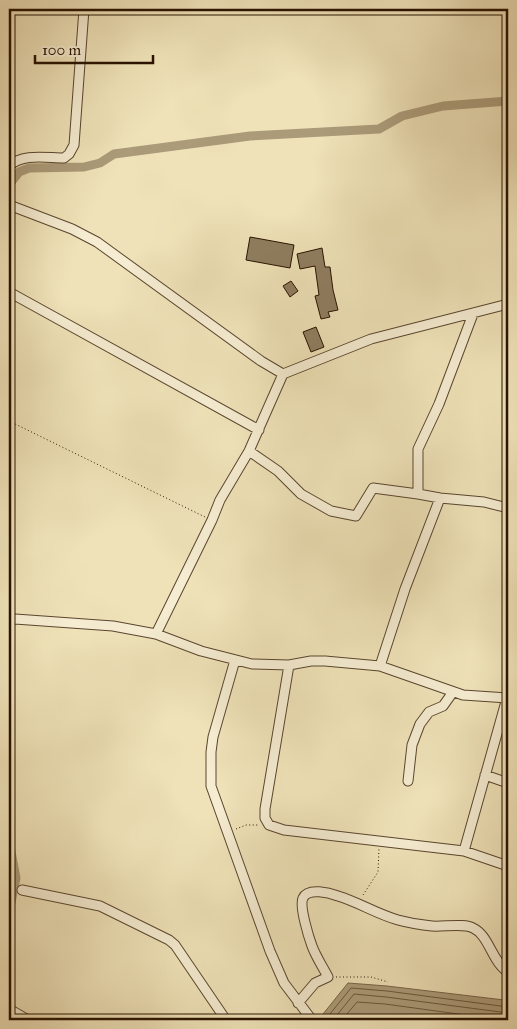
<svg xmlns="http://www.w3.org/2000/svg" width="517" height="1029" font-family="'IM FELL Great Primer',serif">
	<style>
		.water { fill: #ab9b79; stroke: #776449 }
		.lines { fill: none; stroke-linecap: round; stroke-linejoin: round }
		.shore { stroke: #6a563c; stroke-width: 1 }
		.canal { stroke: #ab9b79; stroke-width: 9 }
		.building { fill: #8f7e60; stroke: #281200 }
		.minor-casing { stroke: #5a462e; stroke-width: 11 }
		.path { stroke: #281200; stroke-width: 1; stroke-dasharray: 1 2.5; stroke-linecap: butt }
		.minor { stroke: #f5ecd1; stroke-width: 9 }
	</style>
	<rect width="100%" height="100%" fill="#efe2b8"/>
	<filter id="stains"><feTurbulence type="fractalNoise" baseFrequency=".004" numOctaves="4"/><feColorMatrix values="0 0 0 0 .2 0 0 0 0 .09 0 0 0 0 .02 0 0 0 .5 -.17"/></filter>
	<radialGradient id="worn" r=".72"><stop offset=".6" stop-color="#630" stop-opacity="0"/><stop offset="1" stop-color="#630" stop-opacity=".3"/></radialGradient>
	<!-- water -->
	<path class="water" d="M 348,983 L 387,986 L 504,1000 L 508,1003 L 508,1020 L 320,1020 L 319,1019 Z"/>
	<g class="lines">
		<!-- shore -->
		<path class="shore" d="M 325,1020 L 351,988 L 387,991 L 508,1007
			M 333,1020 L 354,994 L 386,997 L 508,1013
			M 342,1020 L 357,1002 L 385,1004 L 502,1020"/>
		<!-- canal -->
		<path class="canal" d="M 9,185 L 19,172 L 29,168 L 84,167 L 100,163 L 114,154 L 250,136 L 379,129 L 402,116 L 443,106 L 508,101
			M 9,785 L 10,790 L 9,841 L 16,878 L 9,912"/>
	</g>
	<!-- building -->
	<path class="building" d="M 250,237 L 294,245 L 290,268 L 246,260 Z
		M 322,248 L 325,267 L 330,267 L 333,290 L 338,310 L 328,312 L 330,317 L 321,319 L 315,296 L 319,295 L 315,266 L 300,269 L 297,254 Z
		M 291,281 L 298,291 L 290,297 L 283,286 Z
		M 316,327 L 324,347 L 311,352 L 303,332 Z"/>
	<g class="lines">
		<!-- minor casing -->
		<g class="minor-casing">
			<path id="minor" d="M 9,166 C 23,153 46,158 64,158 L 69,154 L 74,145 L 84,9
				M 9,205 L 72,229 L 97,242 L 261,361 L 283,374
				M 9,292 L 259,430
				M 249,451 L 278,471 L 301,494 L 331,511 L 356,516 L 373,488 L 418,494 L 440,498 L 484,502 L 508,508
				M 418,494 L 418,449 L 439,404 L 473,314
				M 9,620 L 15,619 L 113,626 L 156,634 L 201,651 L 252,664 L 289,665 L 311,661 L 325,661 L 380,666 L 463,695 L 508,698
				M 156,634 L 212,520 L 220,500 L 249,451 L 283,374 L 371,339 L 508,304
				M 235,660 L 213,737 L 211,752 L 211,786 L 270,951 L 284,983 L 312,1020
				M 289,665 L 265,809 L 265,818 L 269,825 L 284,830 L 464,851 L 508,866
				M 380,666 L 405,589 L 440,498
				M 485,775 L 508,783
				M 408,781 L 412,745 L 420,724 L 429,712 L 443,706 L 453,692
				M 464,851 L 507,698
				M 22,890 L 100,906 L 169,940 L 175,945 L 226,1020
				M 298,1003 L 315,983 L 328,977 C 323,967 316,957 312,946 C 309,938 299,906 303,898 C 308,887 330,893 338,896 C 358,902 377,914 398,920 C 409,923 421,925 432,926 C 443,927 465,923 473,928 C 489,935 492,962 508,972
				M 9,1009 L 28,1020"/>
		</g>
		<!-- path -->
		<path class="path" d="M 9,421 L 205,517
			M 236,829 L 246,825 L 258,825
			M 363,895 L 378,872 L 379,849
			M 336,977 L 371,977 L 388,982"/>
		<!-- minor -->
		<use href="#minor" class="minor"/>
	</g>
	<!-- margin -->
	<rect width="517" height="1029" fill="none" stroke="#efe2b8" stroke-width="30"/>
	<rect x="10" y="10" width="497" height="1009" fill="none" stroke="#281200" stroke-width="2.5"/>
	<rect x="15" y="15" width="487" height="999" fill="none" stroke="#281200"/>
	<!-- scale -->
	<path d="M35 55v8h118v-8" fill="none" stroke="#281200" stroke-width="2.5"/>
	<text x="42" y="55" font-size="15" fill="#281200" stroke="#f5ecd1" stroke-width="4" paint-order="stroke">100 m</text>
	<rect width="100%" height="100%" filter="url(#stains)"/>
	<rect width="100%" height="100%" fill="url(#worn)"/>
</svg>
